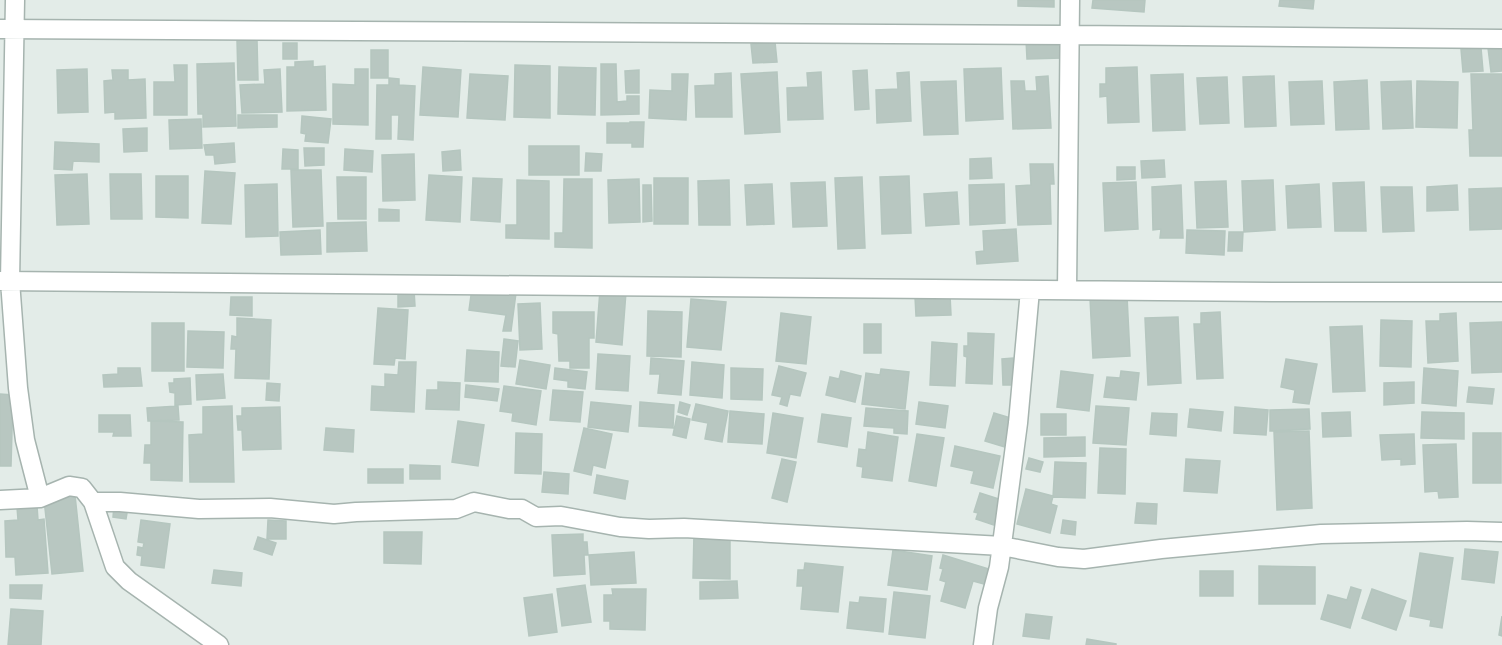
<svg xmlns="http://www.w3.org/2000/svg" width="1502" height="645" font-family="Figtree,sans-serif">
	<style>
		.building { fill: #b8c7c1; stroke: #b5c6bf; stroke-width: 1.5 }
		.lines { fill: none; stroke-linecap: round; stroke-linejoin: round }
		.minor-casing { stroke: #a6b4af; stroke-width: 21 }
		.minor { stroke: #fff; stroke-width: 18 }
	</style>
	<rect width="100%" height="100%" fill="#e3ece8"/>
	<!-- building -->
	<path class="building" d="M 1018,0 L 1054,0 L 1054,7 L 1018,6 Z
		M 1093,0 L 1145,0 L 1144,12 L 1092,8 Z
		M 1280,0 L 1314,0 L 1313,9 L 1279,6 Z
		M 1061,39 L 1062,58 L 1027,59 L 1026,40 Z
		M 237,40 L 257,40 L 258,80 L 238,80 Z
		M 775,42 L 777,62 L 753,63 L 751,44 Z
		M 283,43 L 297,43 L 297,59 L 283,59 Z
		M 1502,47 L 1502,71 L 1491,72 L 1488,48 Z
		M 1481,48 L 1483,71 L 1463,72 L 1461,49 Z
		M 371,50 L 388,50 L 388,78 L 371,78 Z
		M 313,61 L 313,67 L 325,66 L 326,110 L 287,111 L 287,67 L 295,67 L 295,62 Z
		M 234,63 L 236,126 L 203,127 L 203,114 L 198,114 L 197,64 Z
		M 601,64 L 616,64 L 617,102 L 627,101 L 627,96 L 639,96 L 639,114 L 601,115 Z
		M 174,65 L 187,65 L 187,115 L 154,115 L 154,82 L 175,82 Z
		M 515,65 L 550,66 L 550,118 L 514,117 Z
		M 423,67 L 461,70 L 458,117 L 420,115 Z
		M 559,67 L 596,68 L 595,115 L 558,114 Z
		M 1137,67 L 1139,122 L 1108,123 L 1107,96 L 1100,97 L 1100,84 L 1106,84 L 1106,68 Z
		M 1001,68 L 1003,119 L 966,121 L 964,69 Z
		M 87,69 L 88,112 L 58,113 L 57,70 Z
		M 280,69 L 282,112 L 242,113 L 240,85 L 265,84 L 264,70 Z
		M 355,69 L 368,69 L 368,125 L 333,124 L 333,84 L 355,85 Z
		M 112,70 L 128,70 L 128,80 L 145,79 L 146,118 L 115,119 L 115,112 L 105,113 L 104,81 L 113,80 Z
		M 639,70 L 639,93 L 626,93 L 625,71 Z
		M 867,70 L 869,109 L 855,110 L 853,71 Z
		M 777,72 L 780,132 L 745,134 L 741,74 Z
		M 821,72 L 823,119 L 788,120 L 787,88 L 808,87 L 807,73 Z
		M 909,72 L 911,121 L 877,123 L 876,90 L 898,89 L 897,73 Z
		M 731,73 L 732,117 L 696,117 L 695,86 L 715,85 L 715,74 Z
		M 470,74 L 508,76 L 505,120 L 467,118 Z
		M 672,74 L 688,74 L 686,120 L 649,118 L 650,90 L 672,91 Z
		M 1183,74 L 1185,130 L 1153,131 L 1151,75 Z
		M 1471,74 L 1502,74 L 1502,156 L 1470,156 L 1469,130 L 1473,130 Z
		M 1048,76 L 1051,128 L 1013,129 L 1011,81 L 1024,81 L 1025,91 L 1037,91 L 1036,77 Z
		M 1274,76 L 1276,126 L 1245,127 L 1243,77 Z
		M 1227,77 L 1229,123 L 1200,124 L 1197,78 Z
		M 389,78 L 399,79 L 399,85 L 415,86 L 413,140 L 398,139 L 399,115 L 391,115 L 391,139 L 376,139 L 377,85 L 389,85 Z
		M 1367,80 L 1369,129 L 1336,130 L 1334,82 Z
		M 956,81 L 958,134 L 924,135 L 921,82 Z
		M 1322,81 L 1324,124 L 1291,125 L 1289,82 Z
		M 1411,81 L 1413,128 L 1383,129 L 1381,82 Z
		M 1417,81 L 1458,82 L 1457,128 L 1416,127 Z
		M 238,115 L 277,115 L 277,127 L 238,128 Z
		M 302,116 L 331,119 L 328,143 L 305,141 L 306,134 L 301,133 Z
		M 201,119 L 202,148 L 170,149 L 169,120 Z
		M 630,122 L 644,122 L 643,147 L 632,147 L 632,143 L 607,143 L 607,123 L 630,123 Z
		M 147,128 L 147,151 L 124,152 L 123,129 Z
		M 55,142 L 99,144 L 99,162 L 73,161 L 72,170 L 54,169 Z
		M 234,143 L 235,162 L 215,164 L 214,155 L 206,155 L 204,145 Z
		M 529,146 L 579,146 L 579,175 L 529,175 Z
		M 304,148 L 324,148 L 324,165 L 305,166 Z
		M 283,149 L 298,150 L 298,169 L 282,169 Z
		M 345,149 L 373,151 L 372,172 L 344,170 Z
		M 460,150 L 461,170 L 443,171 L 442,152 Z
		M 586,153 L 602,154 L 601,171 L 585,171 Z
		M 414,154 L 415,200 L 383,201 L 382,155 Z
		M 991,158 L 992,178 L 970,179 L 970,159 Z
		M 1164,160 L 1165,177 L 1142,178 L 1141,161 Z
		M 1030,164 L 1053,164 L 1054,184 L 1050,184 L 1051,224 L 1018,225 L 1016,186 L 1031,185 Z
		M 1117,167 L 1135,167 L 1135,179 L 1117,180 Z
		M 291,170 L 321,170 L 323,226 L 293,227 Z
		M 205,171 L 235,173 L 231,224 L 202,223 Z
		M 87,174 L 89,224 L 57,225 L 55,175 Z
		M 110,174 L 141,174 L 142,219 L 111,219 Z
		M 429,175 L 462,177 L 460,222 L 426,220 Z
		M 156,176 L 188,176 L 188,218 L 156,217 Z
		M 909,176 L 911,233 L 882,234 L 880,177 Z
		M 337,177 L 366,177 L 366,219 L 338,219 Z
		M 862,177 L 865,248 L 838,249 L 835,178 Z
		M 473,178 L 502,179 L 500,222 L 471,220 Z
		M 654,178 L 688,178 L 688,224 L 654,224 Z
		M 564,179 L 592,179 L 592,248 L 555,247 L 555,233 L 563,233 Z
		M 639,179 L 640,222 L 609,223 L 608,180 Z
		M 517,180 L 549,181 L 549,239 L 506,238 L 506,225 L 517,225 Z
		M 729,180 L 730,225 L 699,225 L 698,181 Z
		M 1273,180 L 1275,230 L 1244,232 L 1242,181 Z
		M 1226,181 L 1228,227 L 1197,228 L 1195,182 Z
		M 825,182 L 827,226 L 793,227 L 791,183 Z
		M 1136,182 L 1138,229 L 1105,231 L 1103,183 Z
		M 1364,182 L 1366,231 L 1335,231 L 1333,183 Z
		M 277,184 L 278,236 L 246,237 L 245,185 Z
		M 772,184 L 774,224 L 747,225 L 745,185 Z
		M 1004,184 L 1005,223 L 970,225 L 969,185 Z
		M 1319,184 L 1321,227 L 1288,228 L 1286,186 Z
		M 643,185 L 651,185 L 652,221 L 643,222 Z
		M 1181,185 L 1183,238 L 1160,238 L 1161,229 L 1153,230 L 1152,187 Z
		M 1457,185 L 1458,210 L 1427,211 L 1427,187 Z
		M 1381,187 L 1412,187 L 1414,231 L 1383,232 Z
		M 1502,188 L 1502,229 L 1470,230 L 1469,189 Z
		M 957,192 L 959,224 L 926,226 L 924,194 Z
		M 379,209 L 399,210 L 399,221 L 379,221 Z
		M 366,222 L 367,251 L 327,252 L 327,223 Z
		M 1016,229 L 1018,261 L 977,264 L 976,252 L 984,251 L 983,231 Z
		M 320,230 L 321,254 L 281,255 L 280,232 Z
		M 1187,230 L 1225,231 L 1224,255 L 1186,253 Z
		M 1229,232 L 1243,232 L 1242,251 L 1228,251 Z
		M 472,288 L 516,293 L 511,331 L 503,331 L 506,315 L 469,310 Z
		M 398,290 L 414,290 L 415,306 L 398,307 Z
		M 600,290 L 626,292 L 622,345 L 596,342 Z
		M 950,295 L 951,315 L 916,316 L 915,297 Z
		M 1127,296 L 1130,356 L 1093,358 L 1090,298 Z
		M 231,297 L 252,297 L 252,316 L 230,315 Z
		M 691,299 L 726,302 L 721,350 L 687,347 Z
		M 540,303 L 542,349 L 520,350 L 518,304 Z
		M 378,308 L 408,310 L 405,359 L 395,358 L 394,365 L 374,364 Z
		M 648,311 L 682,312 L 681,357 L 647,356 Z
		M 553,312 L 594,312 L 594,338 L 589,338 L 589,368 L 570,368 L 570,361 L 559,361 L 558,334 L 553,333 Z
		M 1220,312 L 1223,378 L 1197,379 L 1194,324 L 1201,324 L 1201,313 Z
		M 781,313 L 811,317 L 806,364 L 776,361 Z
		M 1456,313 L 1458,361 L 1428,363 L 1426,321 L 1440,321 L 1440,314 Z
		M 1178,317 L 1181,383 L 1148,385 L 1145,318 Z
		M 237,318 L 271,320 L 269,379 L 235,378 L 236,349 L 231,349 L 232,336 L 237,337 Z
		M 1381,320 L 1412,321 L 1411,367 L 1380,366 Z
		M 1502,322 L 1502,372 L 1472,373 L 1470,323 Z
		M 152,323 L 184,323 L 184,371 L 152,371 Z
		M 864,324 L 881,324 L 881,353 L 864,353 Z
		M 1362,326 L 1365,391 L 1333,392 L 1330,327 Z
		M 188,331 L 224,332 L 223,368 L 187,367 Z
		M 968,333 L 994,334 L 992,384 L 966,383 L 967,357 L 964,356 L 964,346 L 968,346 Z
		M 504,339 L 518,341 L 515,367 L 501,366 Z
		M 932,342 L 957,344 L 955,386 L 930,385 Z
		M 467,350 L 499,352 L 498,382 L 465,381 Z
		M 598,354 L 630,356 L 628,391 L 596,389 Z
		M 651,358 L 684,361 L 681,395 L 658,393 L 660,374 L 650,374 Z
		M 1013,358 L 1014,385 L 1003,385 L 1002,359 Z
		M 1286,359 L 1317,364 L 1309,404 L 1293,402 L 1295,390 L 1281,387 Z
		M 520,360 L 550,365 L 546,389 L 516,384 Z
		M 399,362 L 416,362 L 414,412 L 371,410 L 372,386 L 385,387 L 385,374 L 398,375 Z
		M 692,362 L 724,365 L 722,398 L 690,395 Z
		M 779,366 L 806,373 L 800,396 L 790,394 L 787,406 L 780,404 L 782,397 L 772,395 Z
		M 118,368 L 140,368 L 142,386 L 104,387 L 103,375 L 118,374 Z
		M 555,368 L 587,372 L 585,389 L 568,387 L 568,381 L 554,379 Z
		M 731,368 L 763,369 L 762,400 L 731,399 Z
		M 1424,368 L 1458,371 L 1456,406 L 1422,403 Z
		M 881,369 L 909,372 L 905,409 L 862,404 L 866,373 L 880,375 Z
		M 841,371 L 861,376 L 855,402 L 826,395 L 830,377 L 839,379 Z
		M 1061,371 L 1093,375 L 1089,411 L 1057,407 Z
		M 1121,371 L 1139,373 L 1136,400 L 1104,397 L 1107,377 L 1120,378 Z
		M 223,374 L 225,398 L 197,400 L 196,375 Z
		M 190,378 L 191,404 L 175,405 L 175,393 L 170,392 L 169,383 L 174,383 L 174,379 Z
		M 438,382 L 460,383 L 459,410 L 426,409 L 427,390 L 438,390 Z
		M 1414,382 L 1414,403 L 1384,405 L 1384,383 Z
		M 267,383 L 280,384 L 279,401 L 266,400 Z
		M 466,385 L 499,389 L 497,401 L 465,397 Z
		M 504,386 L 541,391 L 536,425 L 512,421 L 513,413 L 500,411 Z
		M 1469,387 L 1494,389 L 1492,404 L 1467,402 Z
		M 553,390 L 583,392 L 580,422 L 550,420 Z
		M 0,394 L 13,395 L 11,466 L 0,466 Z
		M 591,402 L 631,406 L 628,432 L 588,427 Z
		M 640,402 L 674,405 L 673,428 L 639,426 Z
		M 680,402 L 690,405 L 687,415 L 678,412 Z
		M 919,402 L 948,406 L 945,428 L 916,424 Z
		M 696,404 L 728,411 L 722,442 L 705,439 L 708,423 L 692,420 Z
		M 178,406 L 179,420 L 148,421 L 147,408 Z
		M 232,406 L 234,482 L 190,482 L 189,435 L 203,434 L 203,407 Z
		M 1096,406 L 1129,408 L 1126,445 L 1093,443 Z
		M 280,407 L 281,449 L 243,450 L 242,430 L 238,430 L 237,416 L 242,416 L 242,408 Z
		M 1235,407 L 1268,410 L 1266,435 L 1234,433 Z
		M 866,408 L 908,411 L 907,434 L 894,433 L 894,428 L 864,426 Z
		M 1190,409 L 1223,412 L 1221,431 L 1188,427 Z
		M 1309,409 L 1310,429 L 1270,431 L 1270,410 Z
		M 730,411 L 764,414 L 762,444 L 728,442 Z
		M 1350,412 L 1351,436 L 1323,437 L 1322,413 Z
		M 1422,412 L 1464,413 L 1464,439 L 1421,438 Z
		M 773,413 L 803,418 L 796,458 L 767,453 Z
		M 994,413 L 1014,419 L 1005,447 L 985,441 Z
		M 1152,413 L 1177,414 L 1176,436 L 1150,434 Z
		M 822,414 L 851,418 L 847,447 L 818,442 Z
		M 1041,414 L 1066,414 L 1066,435 L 1041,435 Z
		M 99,415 L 130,415 L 131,436 L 113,436 L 114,432 L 99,432 Z
		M 677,416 L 690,419 L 686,438 L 673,435 Z
		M 151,421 L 183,422 L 182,481 L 151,480 L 151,463 L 144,463 L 145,445 L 151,445 Z
		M 458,421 L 484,425 L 478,466 L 452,462 Z
		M 326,428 L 354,430 L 353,452 L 324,450 Z
		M 584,428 L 612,434 L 605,468 L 593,465 L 591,475 L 574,471 Z
		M 1309,431 L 1312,508 L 1277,510 L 1274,432 Z
		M 868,432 L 898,437 L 892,481 L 862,477 L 863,467 L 857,466 L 859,449 L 866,450 Z
		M 516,433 L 542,434 L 541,474 L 515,473 Z
		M 1473,433 L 1501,433 L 1501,483 L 1473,483 Z
		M 917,434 L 944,438 L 936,486 L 909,481 Z
		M 1414,434 L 1415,464 L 1401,465 L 1401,459 L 1382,460 L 1380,435 Z
		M 1085,437 L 1085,456 L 1044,457 L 1044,438 Z
		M 1456,444 L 1458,497 L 1439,498 L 1438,491 L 1425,492 L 1423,445 Z
		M 955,446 L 1000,456 L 993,488 L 971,483 L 974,471 L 951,466 Z
		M 1100,448 L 1126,449 L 1125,494 L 1098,493 Z
		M 1029,458 L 1043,462 L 1040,472 L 1026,469 Z
		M 782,459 L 796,462 L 787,502 L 772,498 Z
		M 1186,459 L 1220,461 L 1217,493 L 1184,491 Z
		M 1055,462 L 1086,463 L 1085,498 L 1053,497 Z
		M 410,465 L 440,466 L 440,479 L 410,479 Z
		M 368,469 L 403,469 L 403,483 L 368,483 Z
		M 544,472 L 569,474 L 568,494 L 542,492 Z
		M 597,475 L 628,481 L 625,499 L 594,493 Z
		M 1026,489 L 1053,496 L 1051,504 L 1057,506 L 1050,533 L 1017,524 Z
		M 980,493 L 1002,500 L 994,525 L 976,519 L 978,513 L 974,512 Z
		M 75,495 L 83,571 L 52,574 L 44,499 Z
		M 1137,503 L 1157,504 L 1156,524 L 1135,523 Z
		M 114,505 L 128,507 L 126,519 L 113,517 Z
		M 37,506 L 38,520 L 44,519 L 48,573 L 16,575 L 15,557 L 6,557 L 5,521 L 18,520 L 17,507 Z
		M 141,520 L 170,524 L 164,568 L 141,565 L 142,556 L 137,555 L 138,547 L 143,548 L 144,543 L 138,542 Z
		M 268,520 L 286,521 L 286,539 L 267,539 Z
		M 1063,520 L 1076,522 L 1075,535 L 1061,533 Z
		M 384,532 L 422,532 L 421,564 L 384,563 Z
		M 694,533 L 730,534 L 730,579 L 693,578 Z
		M 583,534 L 583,542 L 587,542 L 588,555 L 584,555 L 585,574 L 554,576 L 552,535 Z
		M 258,537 L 276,543 L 272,555 L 254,549 Z
		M 1465,549 L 1498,552 L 1494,583 L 1462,579 Z
		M 893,550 L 932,556 L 927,590 L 888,585 Z
		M 634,552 L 636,583 L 591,585 L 589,555 Z
		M 1420,553 L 1453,558 L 1442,628 L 1430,626 L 1431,620 L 1410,616 Z
		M 943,555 L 992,570 L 988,585 L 973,581 L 965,608 L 941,601 L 946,582 L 940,580 L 943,569 L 940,568 Z
		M 805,563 L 843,567 L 838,612 L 801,609 L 803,586 L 797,586 L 798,570 L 804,570 Z
		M 1259,566 L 1315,567 L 1315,604 L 1259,604 Z
		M 214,570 L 242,573 L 241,586 L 212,583 Z
		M 1200,571 L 1233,571 L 1233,596 L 1200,596 Z
		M 737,581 L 738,598 L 700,599 L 700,582 Z
		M 10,585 L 42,585 L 41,599 L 10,598 Z
		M 585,585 L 591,622 L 562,626 L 557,589 Z
		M 1351,587 L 1361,590 L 1350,628 L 1321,619 L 1328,595 L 1347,600 Z
		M 612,589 L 646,589 L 645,630 L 610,629 L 610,621 L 604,621 L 604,595 L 613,595 Z
		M 1372,589 L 1406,601 L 1396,630 L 1362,618 Z
		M 894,592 L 930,596 L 925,638 L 889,634 Z
		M 552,594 L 557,632 L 529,636 L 524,598 Z
		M 860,597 L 886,599 L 883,632 L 847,628 L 850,602 L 859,603 Z
		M 11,609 L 43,611 L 41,645 L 8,645 Z
		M 1026,614 L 1052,617 L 1049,639 L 1023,636 Z
		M 1502,616 L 1502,636 L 1499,635 Z
		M 1087,639 L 1116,644 L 1116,645 L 1086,645 Z"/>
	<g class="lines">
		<!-- minor casing -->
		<g class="minor-casing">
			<path id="minor" d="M 15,0 L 10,281 L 18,388 L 25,440 L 40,498
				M 0,29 L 1070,35 L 1502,39
				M 0,281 L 1279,292 L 1502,292
				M 1067,290 L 1070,0
				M 0,500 L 40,498 L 69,486 L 82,488 L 93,502 L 115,567 L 129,581 L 219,645
				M 93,502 L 120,502 L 199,509 L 270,508 L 334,514 L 356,512 L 456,509 L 474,502 L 509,509 L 522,509 L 536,517 L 561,516 L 620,527 L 649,529 L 684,528 L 1002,546 L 1058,557 L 1084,559 L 1161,549 L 1321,534 L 1467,531 L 1502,532
				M 983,645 L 988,608 L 999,567 L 1018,423 L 1030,290"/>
		</g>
		<!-- minor -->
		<use href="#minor" class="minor"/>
	</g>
</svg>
